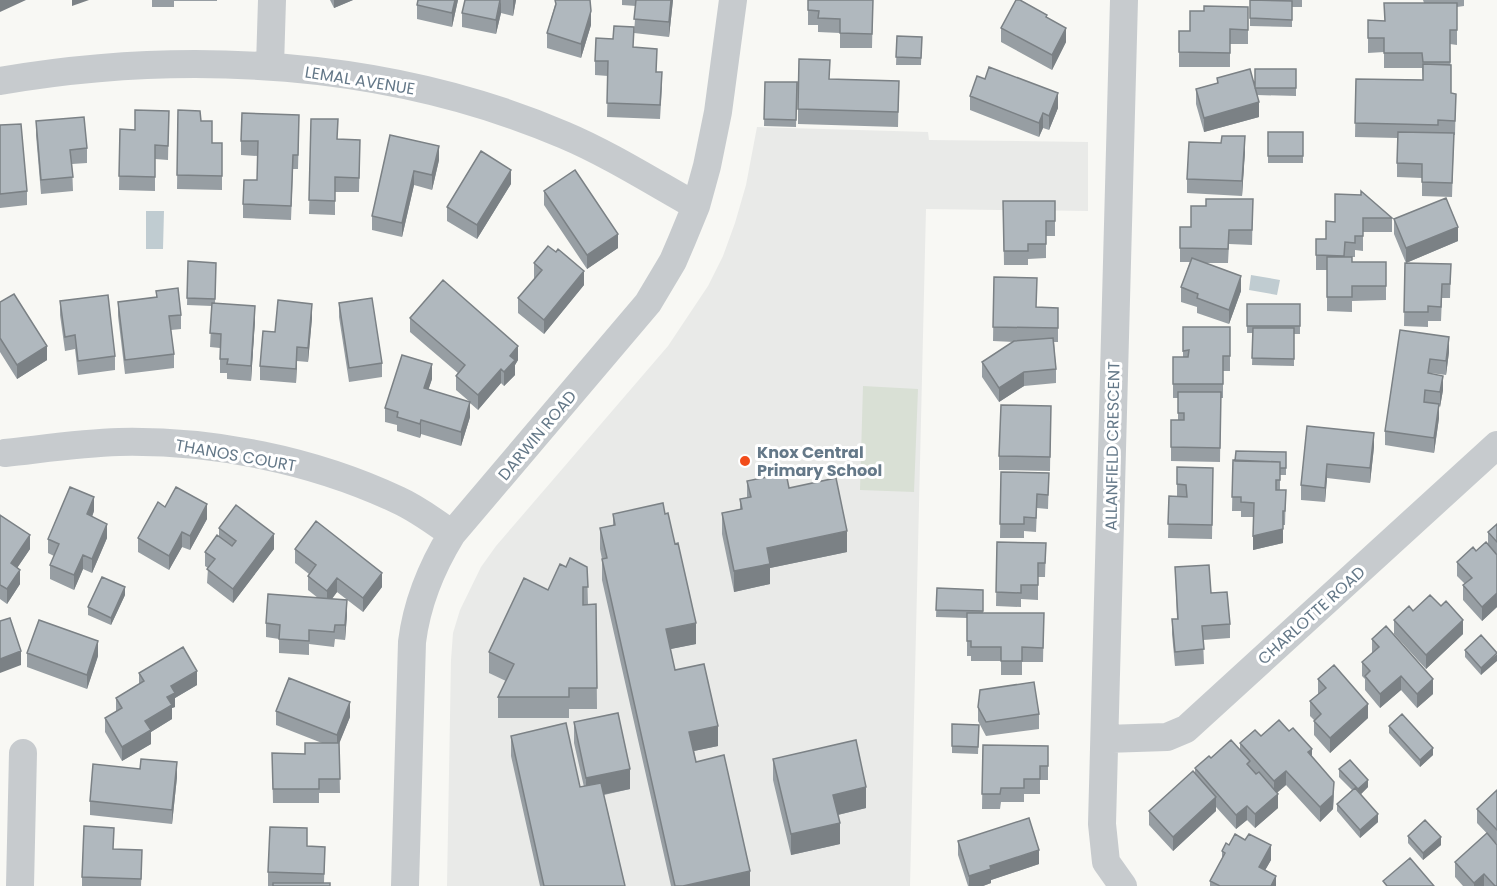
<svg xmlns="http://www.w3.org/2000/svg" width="1497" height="886" font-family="Poppins,sans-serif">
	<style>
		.built { fill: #e9eae8 }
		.green { fill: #d9e0d5 }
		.water { fill: #c0ccd1 }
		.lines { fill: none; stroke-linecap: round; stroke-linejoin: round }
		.street { stroke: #c7cbce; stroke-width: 28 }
		.wall { fill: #979ea3 }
		.shaded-wall { fill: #7b8185 }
		.building { fill: #b0b8be; stroke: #7b8185; stroke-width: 1.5 }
		.poi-dot { fill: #f24c1a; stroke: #fff; stroke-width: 2 }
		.labels { text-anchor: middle; stroke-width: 6; stroke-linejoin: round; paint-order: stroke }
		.street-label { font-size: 16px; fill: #647888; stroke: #fff }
		.poi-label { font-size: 16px; font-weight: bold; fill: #647888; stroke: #fff; text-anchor: start }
	</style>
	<rect width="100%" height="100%" fill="#f8f8f4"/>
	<!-- built -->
	<path class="built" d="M 757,127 L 928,132 L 929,140 L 1088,142 L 1088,211 L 926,209 L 910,886 L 447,886 L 451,660 L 453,633 L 460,610 L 481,567 L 496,546 L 668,346 L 708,286 L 723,256 L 735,223 L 746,185 Z"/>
	<!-- green -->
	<path class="green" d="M 863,386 L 918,389 L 914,492 L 860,490 Z"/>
	<!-- water -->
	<path class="water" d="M 146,211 L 164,211 L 163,249 L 146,249 Z
		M 1251,275 L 1280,280 L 1277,295 L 1249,290 Z"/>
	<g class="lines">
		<!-- street -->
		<path class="street" d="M 270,66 L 272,0
			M 0,81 C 186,49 389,60 564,135 C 609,154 653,182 696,206
			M 5,453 C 42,449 81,443 119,442 C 213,440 313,460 398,500 C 418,509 435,522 452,534
			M 1105,739 L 1167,737 L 1186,729 L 1497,445
			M 20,886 L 23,753
			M 405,886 L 412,642 C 417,602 431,568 452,534 L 648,303 L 673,261 L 682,240 L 696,206 L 707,166 L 718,112 L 733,0
			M 1123,886 L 1106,862 L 1102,824 L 1124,0"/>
	</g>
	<!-- wall -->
	<path class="wall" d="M 152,0 L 217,0 L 217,1 L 174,1 L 174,7 L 152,7 Z
		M 330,0 L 353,0 L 334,8 Z
		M 418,0 L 458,0 L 452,27 L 417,19 L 417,5 Z
		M 465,0 L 516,0 L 513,16 L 501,13 L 496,34 L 462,27 L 462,13 Z
		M 622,0 L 673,0 L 669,37 L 634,33 L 636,6 L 622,5 Z
		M 808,0 L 873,0 L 872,48 L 840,48 L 840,33 L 818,32 L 818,25 L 808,25 Z
		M 1250,0 L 1302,0 L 1302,7 L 1292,7 L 1292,27 L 1250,26 Z
		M 1423,0 L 1464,0 L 1464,6 L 1457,7 L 1457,45 L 1450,44 L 1451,93 L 1456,94 L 1455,135 L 1454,135 L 1452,197 L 1422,196 L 1422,178 L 1397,177 L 1397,138 L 1355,137 L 1356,79 L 1423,80 L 1422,68 L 1384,68 L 1384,52 L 1368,53 L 1368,38 L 1384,21 L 1424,3 Z
		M 555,5 L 591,25 L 581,58 L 547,48 L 547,33 Z
		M 1248,7 L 1248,44 L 1230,44 L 1230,67 L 1179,67 L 1179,31 L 1190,31 L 1204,11 Z
		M 1047,18 L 1066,42 L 1052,70 L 1001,42 L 1001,28 Z
		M 897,36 L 922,37 L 921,65 L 896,65 Z
		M 634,47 L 656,72 L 662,87 L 660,119 L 607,117 L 608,76 L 595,75 L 595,61 Z
		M 1296,69 L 1296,96 L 1257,95 L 1259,117 L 1204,132 L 1196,104 L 1196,89 L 1217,83 L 1217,78 L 1255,86 Z
		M 899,81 L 898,127 L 798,124 L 798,109 Z
		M 765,82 L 797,82 L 796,127 L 764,126 Z
		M 970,96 L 1058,108 L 1049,130 L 1043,128 L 1039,137 L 970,110 Z
		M 178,110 L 201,121 L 212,143 L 222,143 L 222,190 L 177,189 Z
		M 169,111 L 168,160 L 155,159 L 155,191 L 119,190 L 120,129 L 135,130 Z
		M 311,119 L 338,139 L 360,140 L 359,192 L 335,192 L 335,215 L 309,214 Z
		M 36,121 L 87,148 L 87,163 L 72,164 L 73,191 L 41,194 L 36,135 Z
		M 0,125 L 27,191 L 27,205 L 0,208 Z
		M 299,129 L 298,169 L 293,169 L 291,220 L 243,218 L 243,204 L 257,180 L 258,156 L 241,155 L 241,141 Z
		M 1268,132 L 1303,132 L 1303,163 L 1268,163 Z
		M 390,135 L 439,160 L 432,190 L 414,185 L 402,237 L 372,230 L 372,216 Z
		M 1221,143 L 1245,151 L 1242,196 L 1187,193 L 1187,179 Z
		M 511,184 L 477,239 L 447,221 L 447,207 Z
		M 544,191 L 618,248 L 587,269 L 544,205 Z
		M 1335,194 L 1392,218 L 1392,232 L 1363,232 L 1363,251 L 1355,250 L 1355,257 L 1345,257 L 1352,262 L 1386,262 L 1386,300 L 1352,301 L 1352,312 L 1327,311 L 1327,270 L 1316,270 L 1316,239 L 1326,239 L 1335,222 Z
		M 1253,199 L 1252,245 L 1229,244 L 1228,263 L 1204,263 L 1241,291 L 1229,324 L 1197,313 L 1197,307 L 1181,302 L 1181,287 L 1190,262 L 1180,262 L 1180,227 L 1191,227 L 1206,206 Z
		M 1003,201 L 1055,201 L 1055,236 L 1046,236 L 1046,258 L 1028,259 L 1028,265 L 1004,265 Z
		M 1394,219 L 1458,241 L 1406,263 L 1394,234 Z
		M 188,261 L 216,263 L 215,303 L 255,320 L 251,381 L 227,379 L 227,373 L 220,373 L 220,348 L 210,347 L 212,306 L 187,305 Z
		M 534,263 L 584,285 L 544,334 L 518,313 L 518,298 L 535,278 L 534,278 Z
		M 1405,263 L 1451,264 L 1450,298 L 1442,298 L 1441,321 L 1428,321 L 1428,327 L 1404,326 Z
		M 994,277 L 1037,307 L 1058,308 L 1058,342 L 1054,342 L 1056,369 L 1056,383 L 1024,386 L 999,402 L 982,377 L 982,362 L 1014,342 L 993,341 Z
		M 156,291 L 181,315 L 181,329 L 171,330 L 174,354 L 174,368 L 125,374 L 118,316 L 118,302 L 156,297 Z
		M 60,301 L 115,356 L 115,370 L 78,375 L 75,349 L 65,351 L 60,315 Z
		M 0,302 L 47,360 L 17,379 L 0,352 Z
		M 339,303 L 382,363 L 382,377 L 349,382 L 339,317 Z
		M 1247,304 L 1300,304 L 1300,334 L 1294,334 L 1294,366 L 1252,365 L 1253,333 L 1247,333 Z
		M 312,318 L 308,362 L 297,361 L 296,383 L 260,380 L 260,366 L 275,332 Z
		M 410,318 L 518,360 L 515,365 L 515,375 L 504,386 L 501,383 L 478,410 L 470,403 L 470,417 L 461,446 L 421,434 L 420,438 L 397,431 L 397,425 L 385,422 L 385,408 L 432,379 L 428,390 L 470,402 L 456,390 L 456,376 L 458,373 L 410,332 Z
		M 1183,327 L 1230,327 L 1230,371 L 1223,371 L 1223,398 L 1221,398 L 1220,462 L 1171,461 L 1171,420 L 1178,420 L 1178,398 L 1173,398 L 1173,357 L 1183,357 Z
		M 1400,330 L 1449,352 L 1446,375 L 1430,373 L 1443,390 L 1440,407 L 1439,406 L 1439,418 L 1434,453 L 1385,445 L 1385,431 Z
		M 1051,406 L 1050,471 L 999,470 L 999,456 Z
		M 1307,426 L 1374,447 L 1370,483 L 1327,478 L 1325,502 L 1301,500 L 1301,485 Z
		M 1286,452 L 1286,475 L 1280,475 L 1280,490 L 1286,490 L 1285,525 L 1283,525 L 1283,543 L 1253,550 L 1254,517 L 1241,517 L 1241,511 L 1232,511 L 1233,460 Z
		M 1177,467 L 1213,468 L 1212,539 L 1168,538 L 1169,496 L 1177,497 Z
		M 1001,472 L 1049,473 L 1048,509 L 1037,508 L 1036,532 L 1024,531 L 1024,538 L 1000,538 Z
		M 747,481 L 789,488 L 847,552 L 770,568 L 770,584 L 734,592 L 722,534 L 722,513 L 740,509 L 740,499 L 747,498 Z
		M 165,507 L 207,519 L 190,550 L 182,547 L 169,570 L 138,552 L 138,538 Z
		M 94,511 L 92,517 L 107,538 L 92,573 L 83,569 L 74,590 L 50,579 L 50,565 L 54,556 L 48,553 L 48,539 Z
		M 613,514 L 696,644 L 670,649 L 675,670 L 718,746 L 694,751 L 696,762 L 750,886 L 671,886 L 602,580 L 602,559 L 600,549 L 600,528 L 613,525 Z
		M 0,515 L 30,549 L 17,568 L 20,584 L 7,604 L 0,599 Z
		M 1497,524 L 1497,607 L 1482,621 L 1463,600 L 1463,585 L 1465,584 L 1457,576 L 1457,562 L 1476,551 L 1488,545 L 1488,532 Z
		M 219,528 L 274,549 L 233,603 L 207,583 L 208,568 L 205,566 L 205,552 L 219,536 Z
		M 997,542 L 1046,543 L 1045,577 L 1038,577 L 1038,600 L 1021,599 L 1021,607 L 996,606 Z
		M 295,549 L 382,587 L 363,612 L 337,592 L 332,599 L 347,615 L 345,640 L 335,639 L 334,647 L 309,644 L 309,655 L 279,653 L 279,639 L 266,637 L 266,623 L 318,598 L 308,590 L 308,576 L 309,574 L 295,563 Z
		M 566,567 L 587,567 L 588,605 L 596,604 L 597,709 L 569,709 L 569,718 L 498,718 L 498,697 L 506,681 L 489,673 L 489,652 L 548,590 Z
		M 1175,567 L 1211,593 L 1230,624 L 1230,638 L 1203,640 L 1204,664 L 1175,666 L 1172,634 L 1172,619 L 1177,619 Z
		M 937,588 L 983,590 L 983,613 L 1044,613 L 1043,662 L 1022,662 L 1022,675 L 1001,675 L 1001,661 L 971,661 L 971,656 L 967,656 L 967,618 L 936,617 Z
		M 125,595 L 111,625 L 88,615 L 88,607 Z
		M 1413,611 L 1463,634 L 1426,669 L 1394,634 L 1394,620 Z
		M 1372,639 L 1433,694 L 1417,708 L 1401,690 L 1380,708 L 1365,690 L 1365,679 L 1362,676 L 1362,662 L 1372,653 Z
		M 1465,650 L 1497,653 L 1481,675 L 1465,657 Z
		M 27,653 L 98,656 L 87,689 L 27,667 Z
		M 139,673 L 197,685 L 175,698 L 175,707 L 172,708 L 172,719 L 151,732 L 151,744 L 122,761 L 105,732 L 105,718 L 116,712 L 116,698 L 139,684 Z
		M 1318,679 L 1368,718 L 1330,753 L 1314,735 L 1314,720 L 1310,716 L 1310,701 L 1318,694 Z
		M 978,707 L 1039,714 L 1039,729 L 986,736 L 978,721 Z
		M 276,711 L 350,717 L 339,743 L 340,793 L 319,793 L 319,803 L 273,803 L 272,753 L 305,754 L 322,743 L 276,725 Z
		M 574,722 L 630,789 L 604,795 L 625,886 L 540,886 L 511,756 L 511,736 L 580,787 L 584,787 L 574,743 Z
		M 952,724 L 979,725 L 978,754 L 952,753 Z
		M 1389,726 L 1433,755 L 1420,767 L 1389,733 Z
		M 1261,736 L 1312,757 L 1334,796 L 1333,809 L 1320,822 L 1286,785 L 1277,793 L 1278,808 L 1255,828 L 1247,820 L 1236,829 L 1216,807 L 1216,811 L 1173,851 L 1149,825 L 1149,811 L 1195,773 L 1195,768 L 1211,758 L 1240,750 L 1240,743 Z
		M 983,745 L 1048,746 L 1048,780 L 1040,780 L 1040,794 L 1024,794 L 1024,802 L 1001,802 L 1000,809 L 982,809 Z
		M 773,759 L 866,808 L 838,815 L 840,844 L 791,855 L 773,780 Z
		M 1339,769 L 1368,787 L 1361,794 L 1378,822 L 1360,838 L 1337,811 L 1337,804 L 1352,790 L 1339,777 Z
		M 177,777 L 172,824 L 90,815 L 90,801 Z
		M 1497,790 L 1497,844 L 1477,823 L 1477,809 Z
		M 1408,836 L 1441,845 L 1423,860 L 1408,843 Z
		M 958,841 L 1039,864 L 991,880 L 991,883 L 983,886 L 968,886 L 958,855 Z
		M 1229,845 L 1271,860 L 1265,870 L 1276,886 L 1210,886 L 1210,881 L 1222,859 L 1222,851 Z
		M 1497,845 L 1497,886 L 1463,886 L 1455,877 L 1455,862 Z
		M 307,846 L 325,847 L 324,883 L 330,886 L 268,886 L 268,872 Z
		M 114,849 L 142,864 L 141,886 L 82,886 L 82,877 Z"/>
	<!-- shaded-wall -->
	<path class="shaded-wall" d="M 0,0 L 26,0 L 0,12 Z
		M 72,0 L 89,0 L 72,6 Z
		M 334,0 L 353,0 L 334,8 Z
		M 455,0 L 458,0 L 452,27 L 452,13 Z
		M 501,0 L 501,13 L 496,34 L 496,20 Z
		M 513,0 L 516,0 L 513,16 Z
		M 671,0 L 673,0 L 669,37 L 669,22 Z
		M 591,11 L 591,25 L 581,58 L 581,44 Z
		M 1066,28 L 1066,42 L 1052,70 L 1052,55 Z
		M 1058,93 L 1058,108 L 1049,130 L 1049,116 Z
		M 1259,102 L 1259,117 L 1204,132 L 1204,118 Z
		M 1043,113 L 1043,128 L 1039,137 L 1039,123 Z
		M 1245,136 L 1245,151 L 1242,196 L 1242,181 Z
		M 439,146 L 439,160 L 432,190 L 432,175 Z
		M 511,170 L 511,184 L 477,239 L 477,225 Z
		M 414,171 L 414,185 L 402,237 L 402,223 Z
		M 1458,227 L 1458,241 L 1406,263 L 1406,248 Z
		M 618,234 L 618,248 L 587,269 L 587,255 Z
		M 584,271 L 584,285 L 544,334 L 544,320 Z
		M 1241,276 L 1241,291 L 1229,324 L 1229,310 Z
		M 312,304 L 312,318 L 308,362 L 308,348 Z
		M 255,306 L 255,320 L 251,381 L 251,366 Z
		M 1449,337 L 1449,352 L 1446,375 L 1446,361 Z
		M 47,346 L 47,360 L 17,379 L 17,365 Z
		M 518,346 L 518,360 L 515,365 L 515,375 L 504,386 L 504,372 L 510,356 Z
		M 297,347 L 297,361 L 296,383 L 296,369 Z
		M 432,364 L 432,379 L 424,403 L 424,388 Z
		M 501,369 L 501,383 L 478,410 L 478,395 Z
		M 1024,372 L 1024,386 L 999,402 L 999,388 Z
		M 1443,376 L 1443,390 L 1440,407 L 1440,392 Z
		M 470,402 L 470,417 L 461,446 L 461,432 Z
		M 1439,404 L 1439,418 L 1434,453 L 1434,438 Z
		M 421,420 L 421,434 L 420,438 L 420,424 Z
		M 1374,433 L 1374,447 L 1370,483 L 1370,468 Z
		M 1327,464 L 1327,478 L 1325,502 L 1325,488 Z
		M 94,497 L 94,511 L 87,529 L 87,514 Z
		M 207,504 L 207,519 L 190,550 L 190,536 Z
		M 1283,511 L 1283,543 L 1253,550 L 1253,536 Z
		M 107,524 L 107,538 L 92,573 L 92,559 Z
		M 847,531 L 847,552 L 770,568 L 770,584 L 734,592 L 734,571 L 767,548 Z
		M 182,532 L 182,547 L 169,570 L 169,556 Z
		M 274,534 L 274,549 L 233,603 L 233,589 Z
		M 30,535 L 30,549 L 11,577 L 11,563 Z
		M 83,555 L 83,569 L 74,590 L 74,575 Z
		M 20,570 L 20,584 L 7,604 L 7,589 Z
		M 382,573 L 382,587 L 363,612 L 363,598 Z
		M 337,578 L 337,592 L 327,605 L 327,591 Z
		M 125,587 L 125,595 L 111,625 L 111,618 Z
		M 1497,593 L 1497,607 L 1482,621 L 1482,607 Z
		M 347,600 L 347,615 L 345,640 L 345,625 Z
		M 1463,620 L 1463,634 L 1426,669 L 1426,655 Z
		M 696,623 L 696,644 L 666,650 L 666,629 Z
		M 98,641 L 98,656 L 87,689 L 87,675 Z
		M 21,651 L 21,665 L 0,673 L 0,659 Z
		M 1497,654 L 1497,661 L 1481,675 L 1481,668 Z
		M 197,671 L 197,685 L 175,698 L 175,707 L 172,708 L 172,719 L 151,732 L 151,744 L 122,761 L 122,747 L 167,697 L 171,686 Z
		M 1401,676 L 1401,690 L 1380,708 L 1380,694 Z
		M 1433,679 L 1433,694 L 1417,708 L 1417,694 Z
		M 350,702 L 350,717 L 337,749 L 337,735 Z
		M 1368,704 L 1368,718 L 1330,753 L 1330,738 Z
		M 718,726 L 718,746 L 689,752 L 689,732 Z
		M 1433,748 L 1433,755 L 1420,767 L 1420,760 Z
		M 1312,749 L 1312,763 L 1308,752 Z
		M 177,762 L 177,777 L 172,824 L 172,810 Z
		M 630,769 L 630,789 L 586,798 L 586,778 Z
		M 1286,771 L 1286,785 L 1274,795 L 1274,781 Z
		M 1368,780 L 1368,787 L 1358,797 L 1358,789 Z
		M 1334,782 L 1333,809 L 1320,822 L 1320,807 Z
		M 866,787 L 866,808 L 833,816 L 833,795 Z
		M 1278,794 L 1278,808 L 1255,828 L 1255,814 Z
		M 1216,797 L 1216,811 L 1173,851 L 1173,837 Z
		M 1247,806 L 1247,820 L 1236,829 L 1236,815 Z
		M 1378,814 L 1378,822 L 1360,838 L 1360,830 Z
		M 840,823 L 840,844 L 791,855 L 791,834 Z
		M 1441,837 L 1441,845 L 1423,860 L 1423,853 Z
		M 1271,845 L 1271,860 L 1259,881 L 1259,867 Z
		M 1039,850 L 1039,864 L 991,880 L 991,883 L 983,886 L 969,886 L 969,876 L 990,866 Z
		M 750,871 L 750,886 L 683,886 Z
		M 1484,874 L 1484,886 L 1474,886 L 1474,883 Z
		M 1276,876 L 1276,886 L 1271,886 Z"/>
	<!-- building -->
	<path class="building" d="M 418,0 L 455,0 L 452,13 L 417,5 Z
		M 465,0 L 500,0 L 496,20 L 462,13 Z
		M 555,0 L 590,0 L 591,11 L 581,44 L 547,33 L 556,4 Z
		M 636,0 L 671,0 L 669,22 L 634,19 Z
		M 808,0 L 873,0 L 872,34 L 840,33 L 840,19 L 818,18 L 819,11 L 808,10 Z
		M 1016,0 L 1020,0 L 1047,15 L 1046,17 L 1066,28 L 1052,55 L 1001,28 Z
		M 1250,0 L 1292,1 L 1292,20 L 1250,18 Z
		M 1384,3 L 1457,3 L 1457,30 L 1450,30 L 1450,62 L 1423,62 L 1422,53 L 1384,53 L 1384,38 L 1368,38 L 1368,20 L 1385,21 Z
		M 1204,6 L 1248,7 L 1248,30 L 1230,29 L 1230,53 L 1179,52 L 1179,31 L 1190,31 L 1190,11 L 1204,11 Z
		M 614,26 L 634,27 L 633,47 L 657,49 L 656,72 L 662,72 L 660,105 L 607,103 L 608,61 L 595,61 L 596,38 L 613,39 Z
		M 897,36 L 922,37 L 921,58 L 896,57 Z
		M 799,59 L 830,60 L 829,79 L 899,81 L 898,112 L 798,109 Z
		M 1423,64 L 1451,65 L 1451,93 L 1456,94 L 1455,121 L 1438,120 L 1438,125 L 1355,123 L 1356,79 L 1423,80 Z
		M 989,67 L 1058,93 L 1049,116 L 1043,113 L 1039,123 L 970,96 L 977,76 L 985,79 Z
		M 1250,69 L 1259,102 L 1204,118 L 1196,89 L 1218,83 L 1217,78 Z
		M 1255,69 L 1296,69 L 1296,88 L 1255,88 Z
		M 765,82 L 797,82 L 796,120 L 764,119 Z
		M 135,110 L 169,111 L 168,146 L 155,145 L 155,177 L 119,176 L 120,129 L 135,130 Z
		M 178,110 L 200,111 L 201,121 L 212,121 L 212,143 L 222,143 L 222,176 L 177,175 Z
		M 242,113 L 299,115 L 298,155 L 293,155 L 291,206 L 243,204 L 244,180 L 257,180 L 258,141 L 241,141 Z
		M 84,117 L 87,148 L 70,150 L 73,177 L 41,180 L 36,121 Z
		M 311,119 L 338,119 L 337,139 L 360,140 L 359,178 L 335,177 L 335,201 L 309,200 Z
		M 21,124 L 27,191 L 0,194 L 0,125 Z
		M 1268,132 L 1303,132 L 1303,156 L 1268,156 Z
		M 1398,132 L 1454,133 L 1452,183 L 1422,182 L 1422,164 L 1397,163 Z
		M 390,135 L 439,146 L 432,175 L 414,171 L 402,223 L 372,216 Z
		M 1222,136 L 1245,136 L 1242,181 L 1187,179 L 1189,142 L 1221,143 Z
		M 481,151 L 511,170 L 477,225 L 447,207 Z
		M 575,170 L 618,234 L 587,255 L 544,191 Z
		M 1361,191 L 1392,218 L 1363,218 L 1363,236 L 1355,236 L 1355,243 L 1345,242 L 1344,256 L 1316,255 L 1316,239 L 1326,239 L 1326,221 L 1335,222 L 1335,194 L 1361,195 Z
		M 1446,198 L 1458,227 L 1406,248 L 1394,219 Z
		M 1206,199 L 1253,199 L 1252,230 L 1229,230 L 1228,249 L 1180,248 L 1180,227 L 1191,227 L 1191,206 L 1206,206 Z
		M 1003,201 L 1055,201 L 1055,221 L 1046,221 L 1046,244 L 1028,244 L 1028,251 L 1004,251 Z
		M 548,246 L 556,252 L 558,249 L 584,271 L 544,320 L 518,298 L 542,270 L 534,263 Z
		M 1327,257 L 1352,257 L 1352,262 L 1386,262 L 1386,286 L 1352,286 L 1352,297 L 1327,297 Z
		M 1192,258 L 1241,276 L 1229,310 L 1197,298 L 1198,294 L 1181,287 Z
		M 188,261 L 216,263 L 215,299 L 187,298 Z
		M 1405,263 L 1451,264 L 1450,284 L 1442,284 L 1441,307 L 1428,306 L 1428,312 L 1404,312 Z
		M 994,277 L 1037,278 L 1036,307 L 1058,308 L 1058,328 L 993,327 Z
		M 443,280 L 518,346 L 510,356 L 515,360 L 504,372 L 501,369 L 478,395 L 456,376 L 465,365 L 410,318 Z
		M 178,288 L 181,315 L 169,316 L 174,354 L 125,360 L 118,302 L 157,297 L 156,291 Z
		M 14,294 L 47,346 L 17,365 L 0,338 L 0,302 Z
		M 108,295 L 115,356 L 78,361 L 75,335 L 65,337 L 60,301 Z
		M 372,298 L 382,363 L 349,368 L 339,303 Z
		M 278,300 L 312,304 L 308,348 L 297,347 L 296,369 L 260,366 L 263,331 L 275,332 Z
		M 212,303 L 255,306 L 251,366 L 227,364 L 228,359 L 220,359 L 221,334 L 210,333 Z
		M 1247,304 L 1300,304 L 1300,326 L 1247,326 Z
		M 1183,327 L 1230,327 L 1230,356 L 1223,356 L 1223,384 L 1173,384 L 1173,357 L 1188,357 L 1189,350 L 1183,351 Z
		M 1253,328 L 1294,328 L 1294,359 L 1252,358 Z
		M 1400,330 L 1449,337 L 1446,361 L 1430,359 L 1428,373 L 1443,376 L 1440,392 L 1425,390 L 1424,402 L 1439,404 L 1434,438 L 1385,431 Z
		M 1053,338 L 1056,369 L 1024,372 L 999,388 L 982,362 L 1014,341 Z
		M 402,355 L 432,364 L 424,388 L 470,402 L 461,432 L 421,420 L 420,424 L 397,417 L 398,412 L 385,408 Z
		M 1178,392 L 1221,392 L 1220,448 L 1171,447 L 1171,420 L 1184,420 L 1184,413 L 1178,413 Z
		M 1001,405 L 1051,406 L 1050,457 L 999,456 Z
		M 1307,426 L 1374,433 L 1370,468 L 1327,464 L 1325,488 L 1301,485 Z
		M 1236,451 L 1286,452 L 1286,468 L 1280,468 L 1280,462 L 1235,461 Z
		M 1233,460 L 1280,462 L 1280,480 L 1276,480 L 1276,490 L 1286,490 L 1285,511 L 1283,511 L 1283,529 L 1253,536 L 1254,503 L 1241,502 L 1241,497 L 1232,497 Z
		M 1177,467 L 1213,468 L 1212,525 L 1168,524 L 1169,496 L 1187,497 L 1186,485 L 1177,484 Z
		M 1001,472 L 1049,473 L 1048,495 L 1037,494 L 1036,518 L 1024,517 L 1024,524 L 1000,524 Z
		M 786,473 L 789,488 L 836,478 L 847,531 L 767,548 L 770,564 L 734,571 L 722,513 L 742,509 L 740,499 L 751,497 L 747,481 Z
		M 70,487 L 94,497 L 87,514 L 107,524 L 92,559 L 83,555 L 74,575 L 50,565 L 59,544 L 48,539 Z
		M 176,487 L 207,504 L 190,536 L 182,532 L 169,556 L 138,538 L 158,502 L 165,507 Z
		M 663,503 L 665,514 L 668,513 L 675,544 L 678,543 L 696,623 L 666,629 L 675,670 L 704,664 L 718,726 L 689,732 L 696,762 L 724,755 L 750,871 L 683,886 L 675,886 L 602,559 L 607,558 L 600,528 L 615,525 L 613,514 Z
		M 236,505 L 274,534 L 233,589 L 207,569 L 215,559 L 205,552 L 217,535 L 232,546 L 236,541 L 219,528 Z
		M 0,515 L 30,535 L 11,563 L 20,570 L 7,589 L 0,585 Z
		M 316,521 L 382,573 L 363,598 L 337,578 L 327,591 L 308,576 L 316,565 L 295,549 Z
		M 1497,524 L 1497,542 L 1488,532 Z
		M 997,542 L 1046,543 L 1045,563 L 1038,563 L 1038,585 L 1021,585 L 1021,593 L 996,592 Z
		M 1486,542 L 1497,555 L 1497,593 L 1482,607 L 1463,585 L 1472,578 L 1457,562 L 1473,547 L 1476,551 Z
		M 570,558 L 587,567 L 588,587 L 583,587 L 583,605 L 596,604 L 597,688 L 569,688 L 569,697 L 498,697 L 514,664 L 489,652 L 524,578 L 548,590 L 560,564 L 566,567 Z
		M 1209,565 L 1211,593 L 1227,592 L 1230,624 L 1202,626 L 1204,649 L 1175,652 L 1172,619 L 1178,619 L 1175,567 Z
		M 102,577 L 125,587 L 111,618 L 88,607 Z
		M 937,588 L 983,590 L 983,611 L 936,610 Z
		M 268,594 L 347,600 L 345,625 L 335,625 L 334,632 L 309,630 L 309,641 L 279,639 L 280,625 L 266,623 Z
		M 1430,595 L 1441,606 L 1446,601 L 1463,620 L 1426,655 L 1394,620 L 1409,606 L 1413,611 Z
		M 967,613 L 1044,613 L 1043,648 L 1022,647 L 1022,661 L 1001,661 L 1001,647 L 971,647 L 971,641 L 967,641 Z
		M 10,618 L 21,651 L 0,659 L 0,621 Z
		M 39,620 L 98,641 L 87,675 L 27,653 Z
		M 1386,626 L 1433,679 L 1417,694 L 1401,676 L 1380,694 L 1365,676 L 1370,671 L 1362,662 L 1379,647 L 1372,639 Z
		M 1481,635 L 1497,653 L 1481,668 L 1465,650 Z
		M 183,647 L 197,671 L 171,686 L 175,693 L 167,697 L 172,705 L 145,721 L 151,730 L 122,747 L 105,718 L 122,708 L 116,698 L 144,681 L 139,673 Z
		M 1334,665 L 1368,704 L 1330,738 L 1314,721 L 1321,714 L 1310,701 L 1326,688 L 1318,679 Z
		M 289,678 L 350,702 L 337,735 L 276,711 Z
		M 1034,682 L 1039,714 L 986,722 L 978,707 L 980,690 Z
		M 618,713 L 630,769 L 586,778 L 574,722 Z
		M 1402,714 L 1433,748 L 1420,760 L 1389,726 Z
		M 1279,720 L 1289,731 L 1293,728 L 1312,749 L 1308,752 L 1334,782 L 1333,795 L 1320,807 L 1286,771 L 1274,781 L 1240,743 L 1255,730 L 1261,736 Z
		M 566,723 L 580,787 L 601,783 L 625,886 L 544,886 L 511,736 Z
		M 952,724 L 979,725 L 978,747 L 952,746 Z
		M 856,740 L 866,787 L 833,795 L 840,823 L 791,834 L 773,759 Z
		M 1231,740 L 1250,761 L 1247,764 L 1256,774 L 1259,772 L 1278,794 L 1255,814 L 1247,806 L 1236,815 L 1195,768 L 1209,756 L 1211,758 Z
		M 305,743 L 339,743 L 340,779 L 319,779 L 319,789 L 273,789 L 272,753 L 305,754 Z
		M 983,745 L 1048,746 L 1048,766 L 1040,766 L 1040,779 L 1024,779 L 1024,788 L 1001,788 L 1000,794 L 982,794 Z
		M 141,759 L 177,762 L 172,810 L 90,801 L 93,764 L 140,769 Z
		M 1350,760 L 1368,780 L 1358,789 L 1339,769 Z
		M 1193,771 L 1216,797 L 1173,837 L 1149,811 Z
		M 1355,788 L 1378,814 L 1360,830 L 1337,804 Z
		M 1497,790 L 1497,830 L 1477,809 Z
		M 1029,818 L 1039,850 L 990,866 L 991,869 L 969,876 L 958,841 Z
		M 1425,820 L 1441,837 L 1423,853 L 1408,836 Z
		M 84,826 L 114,828 L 113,849 L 142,850 L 141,879 L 82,877 Z
		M 270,827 L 307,828 L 307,846 L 325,847 L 324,874 L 268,872 Z
		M 1487,833 L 1497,845 L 1497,886 L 1495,886 L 1484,874 L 1474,883 L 1455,862 Z
		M 1235,834 L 1245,840 L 1249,834 L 1271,845 L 1259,867 L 1276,876 L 1271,886 L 1220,886 L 1210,881 L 1225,853 L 1222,851 L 1226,843 L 1229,845 Z
		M 1410,858 L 1434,886 L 1387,886 L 1383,881 Z
		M 273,883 L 330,883 L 330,886 L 273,886 Z"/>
	<!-- markers -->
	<circle class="poi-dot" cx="745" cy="461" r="6"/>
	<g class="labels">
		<!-- street labels -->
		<g class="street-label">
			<text transform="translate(360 80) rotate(9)" y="6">LEMAL AVENUE</text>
			<text transform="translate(537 435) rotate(-50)" y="6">DARWIN ROAD</text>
			<text transform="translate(1112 446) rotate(-89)" y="6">ALLANFIELD CRESCENT</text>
			<text transform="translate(236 455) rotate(10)" y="6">THANOS COURT</text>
			<text transform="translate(1311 615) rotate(-42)" y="6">CHARLOTTE ROAD</text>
		</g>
		<!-- poi labels -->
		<g class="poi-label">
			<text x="757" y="458">Knox Central<tspan x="757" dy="18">Primary School</tspan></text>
		</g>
	</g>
</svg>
